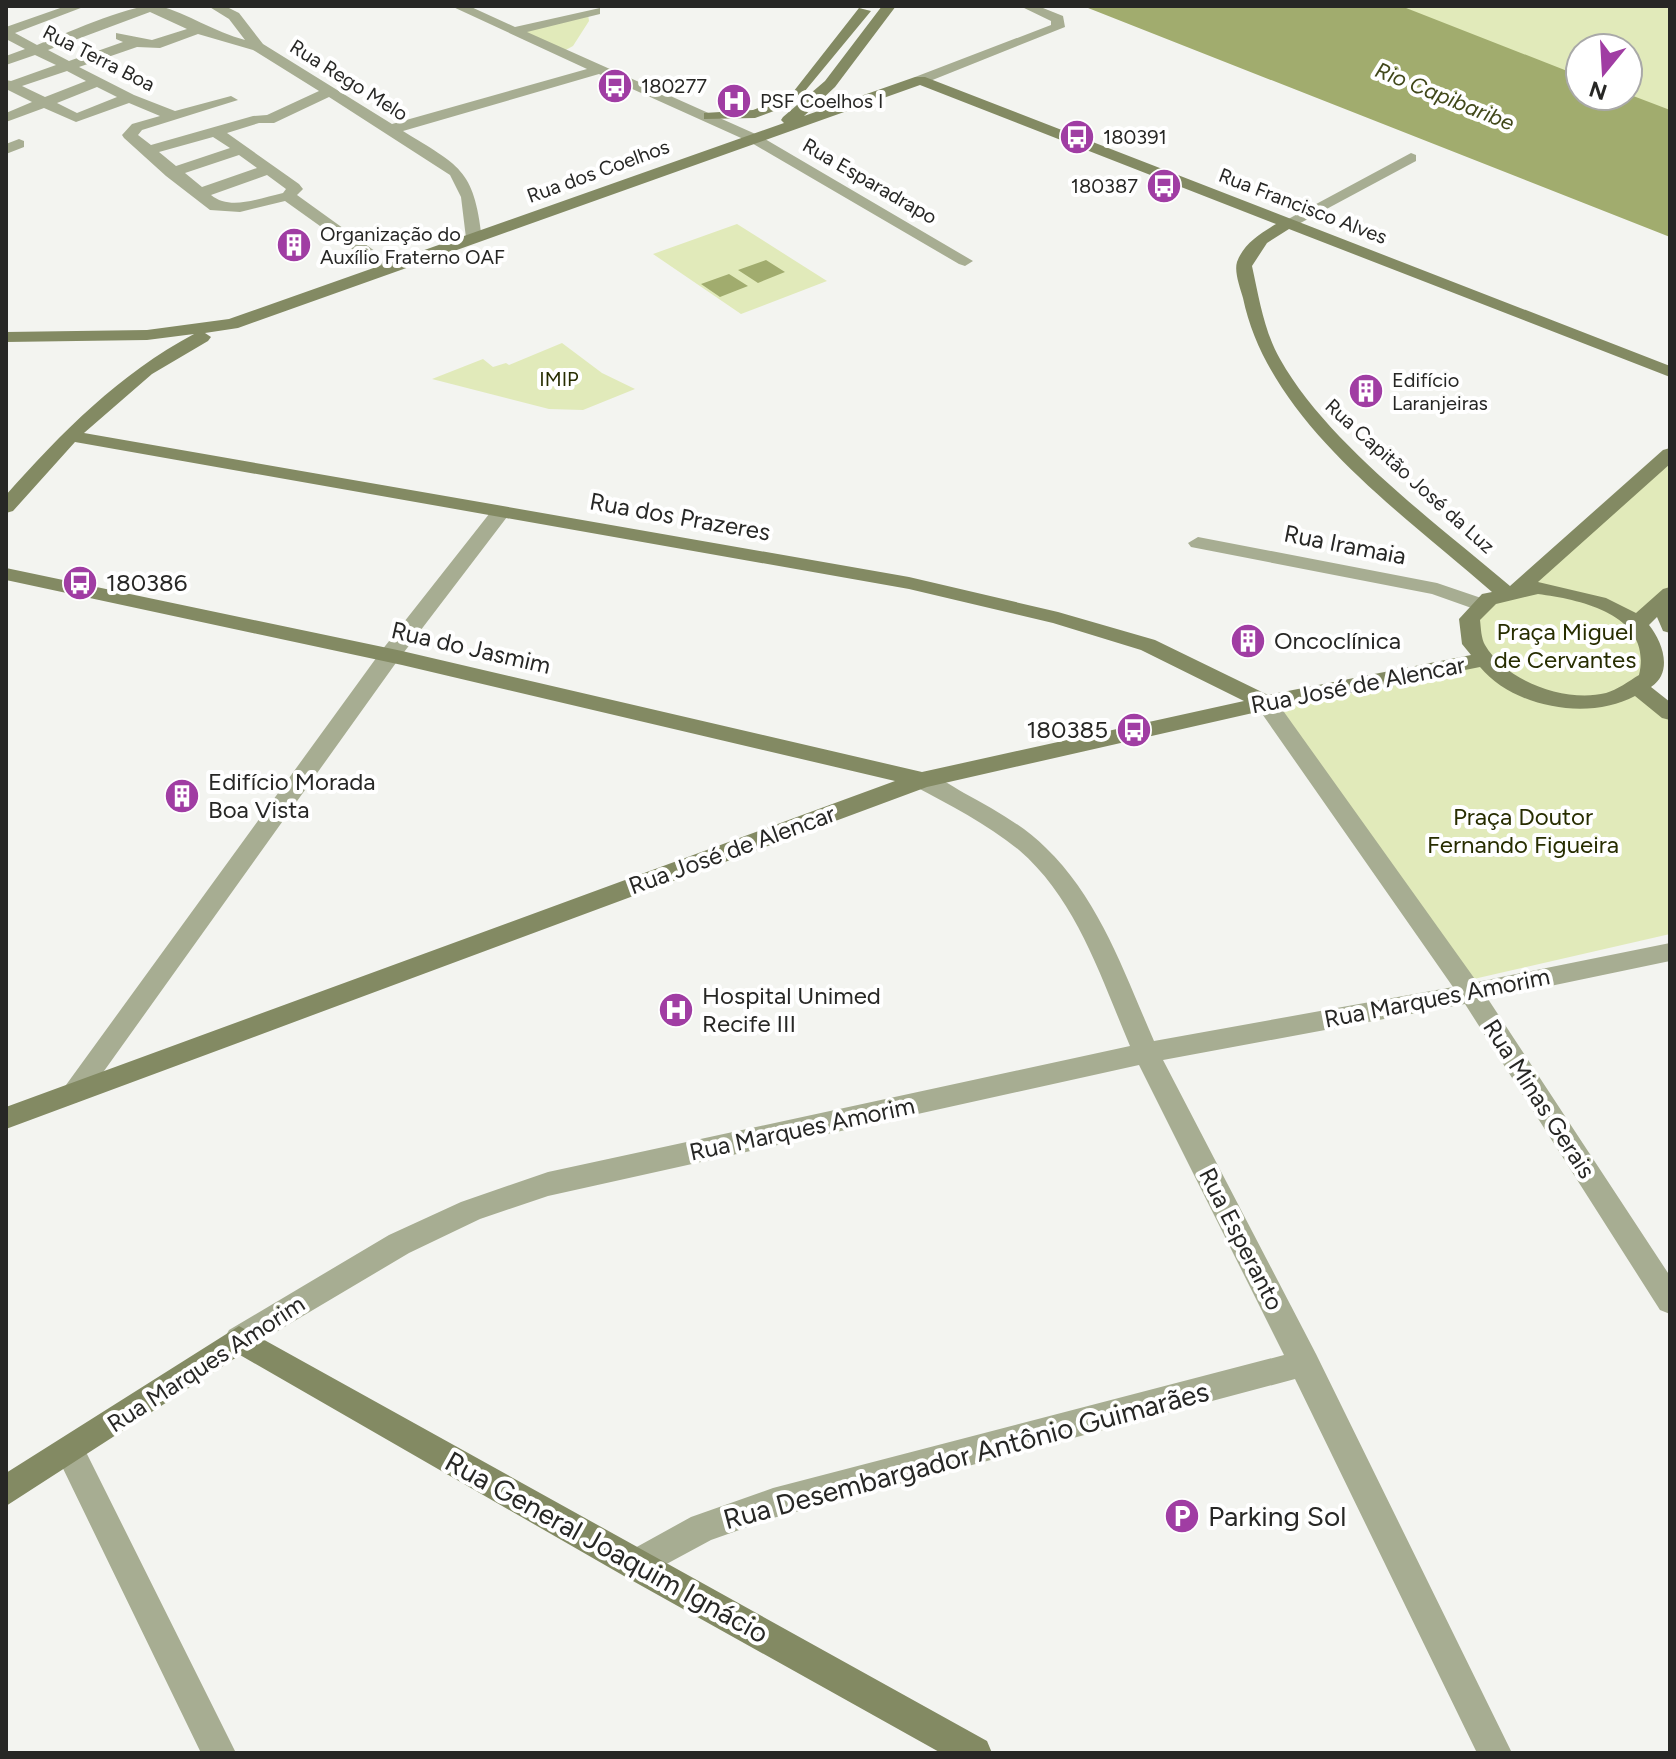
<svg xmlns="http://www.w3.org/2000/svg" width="1676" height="1759" font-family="Figtree,sans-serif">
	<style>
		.green { fill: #e1eaba }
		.water { fill: #a1ac6e }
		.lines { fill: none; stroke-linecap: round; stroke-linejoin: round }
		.street { fill: #a7ad92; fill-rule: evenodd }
		.secondary { fill: #838a63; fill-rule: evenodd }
		.labels { text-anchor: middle; stroke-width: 8; stroke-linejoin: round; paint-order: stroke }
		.far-street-label { font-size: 20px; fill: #272725; stroke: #fff }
		.far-poi-label { font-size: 20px; fill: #272725; stroke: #fff; text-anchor: start }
		.far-park-label { font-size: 20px; fill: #272d00; stroke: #fff }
		.far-water-label { font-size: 22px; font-style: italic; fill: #41481a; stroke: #fff }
		.street-label { font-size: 24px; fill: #272725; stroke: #fff }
		.poi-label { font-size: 24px; fill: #272725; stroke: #fff; text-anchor: start }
		.park-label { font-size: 24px; fill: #272d00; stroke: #fff }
		.near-street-label { font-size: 28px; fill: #272725; stroke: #fff }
		.near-poi-label { font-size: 28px; fill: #272725; stroke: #fff; text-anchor: start }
	</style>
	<rect width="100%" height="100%" fill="#f3f4f0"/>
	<!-- green -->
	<path class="green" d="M 1385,6 L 1670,6 L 1670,121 L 1628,96 L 1628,48 L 1580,48 L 1580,85 Z
		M 588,14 L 589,21 L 573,46 L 562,52 L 517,32 Z
		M 737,224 L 827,281 L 741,314 L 653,254 Z
		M 562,343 L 602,373 L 635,389 L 583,410 L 549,409 L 432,379 L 483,359 L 493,367 L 506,363 L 509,365 Z
		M 1670,460 L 1670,587 L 1636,619 C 1601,594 1572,589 1530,584 Z
		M 1548,590 L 1612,610 L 1651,652 L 1634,686 L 1594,698 L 1535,691 L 1474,643 L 1483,605 Z
		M 1479,663 L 1564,703 L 1639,692 L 1670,718 L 1670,934 L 1465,981 L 1273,705 Z"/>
	<!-- water -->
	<path class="water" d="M 1083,6 L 1401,6 L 1580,76 L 1580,96 L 1628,94 L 1670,110 L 1670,237 Z
		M 766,260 L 785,272 L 758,283 L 738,270 Z
		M 729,274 L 748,286 L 720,297 L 701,284 Z"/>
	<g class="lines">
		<!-- street -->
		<path class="street" d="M 66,6 L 86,6 L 15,33 L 37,45 C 62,35 137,1 160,6 C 187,13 214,32 245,40 L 229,19 L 208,6 L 225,6 L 239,13 L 263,44 L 392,124 L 587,69 L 451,6 L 469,6 L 515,27 L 600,8 L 600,14 L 527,32 L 760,136 L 973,261 L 965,266 L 959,264 L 750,142 L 599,74 L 403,131 C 459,166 474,168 482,238 L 474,243 L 466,238 L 461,197 L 450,175 L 329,97 L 274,123 L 259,123 L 227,133 L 299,184 L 303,189 L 297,195 L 397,267 L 389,272 L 383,271 L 285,201 L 240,212 L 210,210 L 166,176 L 124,138 L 122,135 L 132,124 L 160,116 L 129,103 L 76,122 L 44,108 L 6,122 L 6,113 L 32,102 L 6,89 L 6,80 L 11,81 L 56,65 L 35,55 L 6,65 L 6,56 L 25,49 L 6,39 L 6,27 ZM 150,12 L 187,29 L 152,40 L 116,33 L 116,39 L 123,42 L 69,61 L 48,50 ZM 198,34 L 253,50 L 319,91 L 267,115 L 253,116 L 151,145 L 138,135 L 142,130 L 238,100 L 231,96 L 175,111 L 134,95 L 79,67 L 137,47 L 160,48 ZM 67,71 L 86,81 L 45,97 L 22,86 ZM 97,87 L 117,97 L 77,113 L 57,103 ZM 213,137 L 230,148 L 176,166 L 159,152 ZM 239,155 L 257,168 L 202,187 L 185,173 ZM 267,175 L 286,189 L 283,193 C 260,198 230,211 211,195 Z
			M 1020,6 L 1038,6 L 1063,16 L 1065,27 L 925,83 L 915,83 L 915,77 L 1051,25 L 1051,21 Z
			M 19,139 L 24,141 L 24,147 L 6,154 L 6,144 Z
			M 1411,153 L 1416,155 L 1416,161 L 1293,227 L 1281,227 L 1279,224 Z
			M 500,507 L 510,513 L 507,517 L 398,660 L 84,1099 L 75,1103 L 66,1099 L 62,1092 L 66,1085 L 382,650 L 493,509 Z
			M 1198,537 L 1437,583 L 1487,600 L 1490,605 L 1480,611 L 1432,594 L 1191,547 L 1188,543 Z
			M 1266,696 L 1274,698 L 1477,982 L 1670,943 L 1670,961 L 1488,999 L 1670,1276 L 1670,1314 L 1660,1310 L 1465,1004 L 1163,1060 L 1316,1354 L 1512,1753 L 1477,1753 L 1295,1379 L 773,1518 L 711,1540 L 635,1581 L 624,1576 L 619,1565 L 624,1554 L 691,1517 L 773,1488 L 1284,1355 L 1139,1065 L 548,1196 L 480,1219 L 409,1253 L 249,1348 L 239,1352 L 229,1348 L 224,1339 L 229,1330 L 389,1235 L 461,1202 L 548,1172 L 1130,1046 C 1101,978 1077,900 1019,850 C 987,824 950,805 914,786 L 911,780 L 914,774 C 931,770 949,785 964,793 C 993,809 1023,825 1046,848 C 1100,900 1125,975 1154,1041 L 1453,987 L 1258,708 L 1255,703 L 1258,698 Z
			M 70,1438 L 81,1442 L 236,1753 L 201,1753 L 55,1452 L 59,1442 Z"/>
		<!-- secondary -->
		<path class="secondary" d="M 882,6 L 896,6 L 835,87 L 804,116 L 915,77 L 925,77 L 1670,366 L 1670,377 L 1289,229 L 1267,243 L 1252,266 C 1259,298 1264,331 1280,359 C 1327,443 1436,523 1510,586 L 1663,450 L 1670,448 L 1670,464 L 1538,582 L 1606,598 L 1636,613 L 1663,589 L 1670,587 L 1670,633 L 1663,631 L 1657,617 L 1649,625 C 1662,641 1674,672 1651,687 L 1670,702 L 1670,720 L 1662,718 L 1635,696 C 1589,721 1514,708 1480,667 L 1266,710 L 927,787 L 6,1129 L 6,1107 L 895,781 L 402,665 L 6,580 L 6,568 L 402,651 L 922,772 L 1244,701 L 1141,650 L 1053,623 L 909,589 L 75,442 L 13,511 L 6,513 L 6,495 C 62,432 119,374 194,334 L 147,340 L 6,342 L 6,332 L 147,330 L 229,319 L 784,123 L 781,120 L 783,117 L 825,81 ZM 920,85 L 1276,224 C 1260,234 1244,243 1237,262 C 1234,272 1240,287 1243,298 C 1269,422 1400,511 1492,592 L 1482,594 L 1459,619 L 1462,644 L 1471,655 L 1268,695 L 1155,640 L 1058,612 L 909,577 L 84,433 L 152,374 L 208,341 L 211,337 L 205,333 L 238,328 ZM 1538,594 C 1584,600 1653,616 1639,675 C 1629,681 1617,690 1606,693 C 1565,703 1506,681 1485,645 C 1481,638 1481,628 1480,620 L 1496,604 Z
			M 859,8 L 871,11 L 795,103 L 755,118 L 704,119 L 704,113 L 753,110 L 790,96 Z
			M 239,1326 L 987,1741 L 992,1753 L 941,1753 L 624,1576 L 240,1355 L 6,1506 L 6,1473 Z"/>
	</g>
	<!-- icons -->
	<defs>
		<g id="bus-disc" transform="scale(1.8)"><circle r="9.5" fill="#a03da3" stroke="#fff"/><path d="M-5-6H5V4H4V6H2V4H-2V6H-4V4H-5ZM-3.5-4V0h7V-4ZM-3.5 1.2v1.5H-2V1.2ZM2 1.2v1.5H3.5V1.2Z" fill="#fff"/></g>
		<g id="hospital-disc" transform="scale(1.8)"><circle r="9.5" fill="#a03da3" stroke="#fff"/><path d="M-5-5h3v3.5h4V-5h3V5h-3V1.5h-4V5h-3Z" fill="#fff"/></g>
		<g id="building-disc" transform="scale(1.8)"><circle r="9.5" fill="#a03da3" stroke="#fff"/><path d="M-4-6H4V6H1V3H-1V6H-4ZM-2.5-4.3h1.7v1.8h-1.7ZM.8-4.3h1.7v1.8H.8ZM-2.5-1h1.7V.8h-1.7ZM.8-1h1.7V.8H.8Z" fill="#fff"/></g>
		<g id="parking-disc" transform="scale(1.8)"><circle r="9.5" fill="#a03da3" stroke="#fff"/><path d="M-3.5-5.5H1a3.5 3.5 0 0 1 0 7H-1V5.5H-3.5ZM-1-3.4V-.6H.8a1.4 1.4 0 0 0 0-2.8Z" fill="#fff"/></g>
	</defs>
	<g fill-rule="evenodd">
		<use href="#bus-disc" x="615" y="86"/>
		<use href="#hospital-disc" x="734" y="101"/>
		<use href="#bus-disc" x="1077" y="137"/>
		<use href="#bus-disc" x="1164" y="186"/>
		<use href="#building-disc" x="294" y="245"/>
		<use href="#building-disc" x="1366" y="391"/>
		<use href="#bus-disc" x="80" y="583"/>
		<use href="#building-disc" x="1248" y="641"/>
		<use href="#bus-disc" x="1134" y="730"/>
		<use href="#building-disc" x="182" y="796"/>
		<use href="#hospital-disc" x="676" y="1010"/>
		<use href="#parking-disc" x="1182" y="1516"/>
	</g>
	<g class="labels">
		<!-- far-street labels -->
		<g class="far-street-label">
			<text transform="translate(99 58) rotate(27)" y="7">Rua Terra Boa</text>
			<text transform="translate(349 80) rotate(32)" y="7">Rua Rego Melo</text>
			<text transform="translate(598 171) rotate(-20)" y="7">Rua dos Coelhos</text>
			<text transform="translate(870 181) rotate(30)" y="7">Rua Esparadrapo</text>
			<text transform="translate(1303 206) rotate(21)" y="7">Rua Francisco Alves</text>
			<text transform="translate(1410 476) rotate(42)" y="7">Rua Capitão José da Luz</text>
		</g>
		<!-- far-poi labels -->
		<g class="far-poi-label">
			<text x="641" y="93">180277</text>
			<text x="760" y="108">PSF Coelhos I</text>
			<text x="1103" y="144">180391</text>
			<text x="1138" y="193" text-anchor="end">180387</text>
			<text x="320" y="241">Organização do<tspan x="320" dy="23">Auxílio Fraterno OAF</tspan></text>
			<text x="1392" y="387">Edifício<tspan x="1392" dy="23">Laranjeiras</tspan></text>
		</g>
		<!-- far-park labels -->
		<g class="far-park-label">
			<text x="559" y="386">IMIP</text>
		</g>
		<!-- far-water labels -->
		<g class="far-water-label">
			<text transform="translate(1445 96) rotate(22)" y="8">Rio Capibaribe</text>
		</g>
		<!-- street labels -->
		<g class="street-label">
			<text transform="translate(680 517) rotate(10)" y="8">Rua dos Prazeres</text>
			<text transform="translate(1345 545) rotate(11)" y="8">Rua Iramaia</text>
			<text transform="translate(471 648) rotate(13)" y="8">Rua do Jasmim</text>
			<text transform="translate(1358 685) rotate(-11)" y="8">Rua José de Alencar</text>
			<text transform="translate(732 850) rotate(-20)" y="8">Rua José de Alencar</text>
			<text transform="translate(1437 998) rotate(-11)" y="8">Rua Marques Amorim</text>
			<text transform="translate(1539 1099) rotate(57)" y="8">Rua Minas Gerais</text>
			<text transform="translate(802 1129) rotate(-12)" y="8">Rua Marques Amorim</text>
			<text transform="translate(1241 1239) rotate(63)" y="8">Rua Esperanto</text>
			<text transform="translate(206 1364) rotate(-33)" y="8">Rua Marques Amorim</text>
		</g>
		<!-- poi labels -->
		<g class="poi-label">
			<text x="106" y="591">180386</text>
			<text x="1274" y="649">Oncoclínica</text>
			<text x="1108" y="738" text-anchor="end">180385</text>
			<text x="208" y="790">Edifício Morada<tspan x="208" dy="28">Boa Vista</tspan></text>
			<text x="702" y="1004">Hospital Unimed<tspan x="702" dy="28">Recife III</tspan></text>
		</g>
		<!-- park labels -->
		<g class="park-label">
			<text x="1565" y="640">Praça Miguel<tspan x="1565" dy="28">de Cervantes</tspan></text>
			<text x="1523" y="825">Praça Doutor<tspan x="1523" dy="28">Fernando Figueira</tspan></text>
		</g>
		<!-- near-street labels -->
		<g class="near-street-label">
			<text transform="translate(966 1455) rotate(-15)" y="10">Rua Desembargador Antônio Guimarães</text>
			<text transform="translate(607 1547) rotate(29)" y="10">Rua General Joaquim Ignácio</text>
		</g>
		<!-- near-poi labels -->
		<g class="near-poi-label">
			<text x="1208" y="1526">Parking Sol</text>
		</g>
	</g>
	<!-- border -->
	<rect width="1676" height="1759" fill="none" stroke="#272725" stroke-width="16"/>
	<!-- north arrow -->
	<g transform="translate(1604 72) rotate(198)"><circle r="38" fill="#ffffff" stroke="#a9a9a8" stroke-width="2"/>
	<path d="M0-6L14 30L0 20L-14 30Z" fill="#a03da3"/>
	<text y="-12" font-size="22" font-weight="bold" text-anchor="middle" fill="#272725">N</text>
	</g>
</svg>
